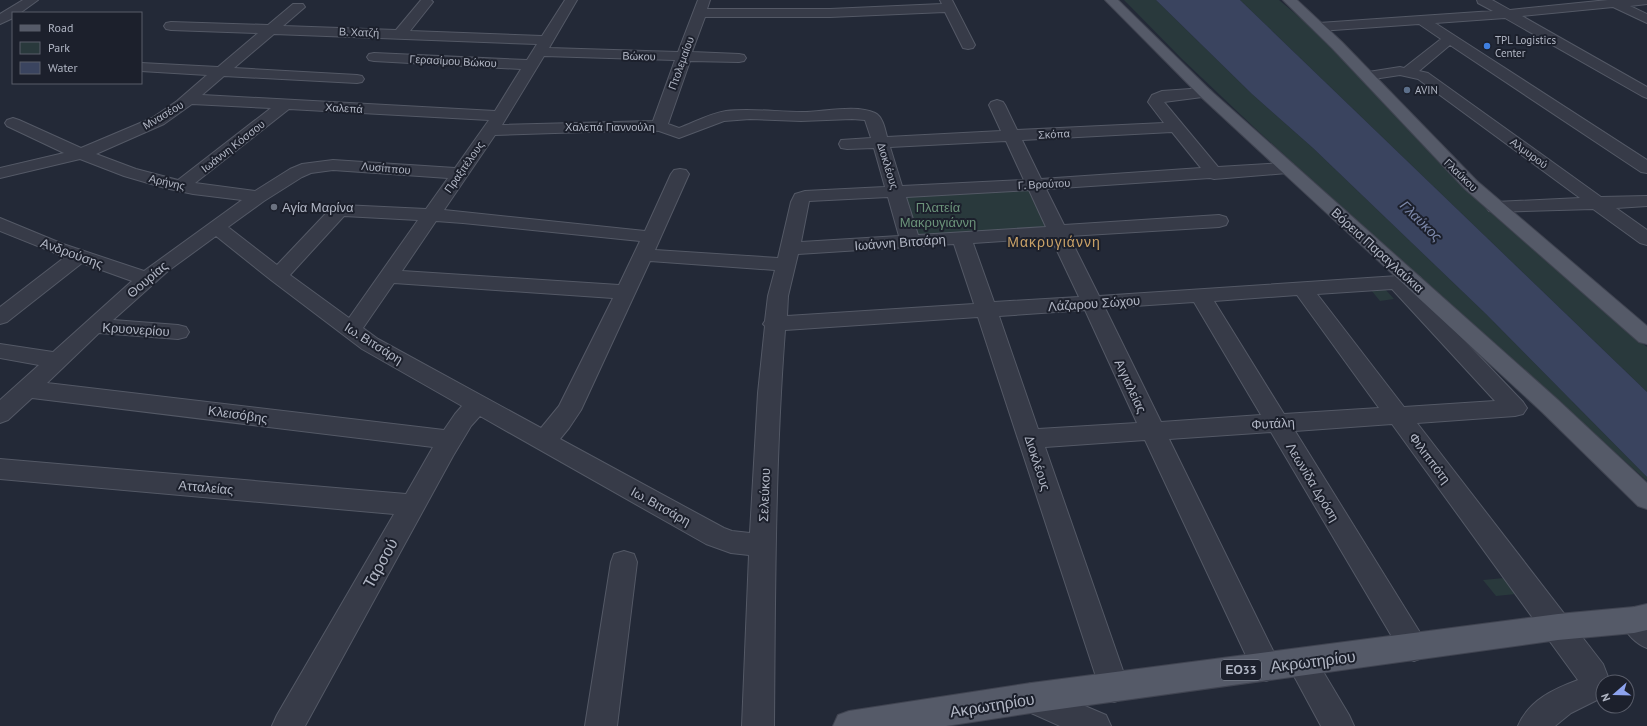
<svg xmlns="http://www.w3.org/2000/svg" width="1647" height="726" font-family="'PT Sans',sans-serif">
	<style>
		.green { fill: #29393c }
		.water { fill: #3a445f }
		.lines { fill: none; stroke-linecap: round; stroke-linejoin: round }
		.minor-casing { stroke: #545966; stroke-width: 2 }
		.major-casing { stroke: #404451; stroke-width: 2 }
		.minor { fill: #373b48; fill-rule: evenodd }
		.major { fill: #555a68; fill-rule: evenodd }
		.shop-dot { fill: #3f7fe0; stroke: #1c202c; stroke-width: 1.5 }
		.service-dot { fill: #5c6f8a; stroke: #1c202c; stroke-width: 1.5 }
		.worship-dot { fill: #6b7280; stroke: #1c202c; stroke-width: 1.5 }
		.labels { text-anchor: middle; stroke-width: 4; stroke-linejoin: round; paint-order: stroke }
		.far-street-label { font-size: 11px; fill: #b1b6c4; stroke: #1c202c }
		.far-poi-label { font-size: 11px; fill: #b1b6c4; stroke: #1c202c; text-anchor: start }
		.shield { fill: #1c202c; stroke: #848996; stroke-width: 1 }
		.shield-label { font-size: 12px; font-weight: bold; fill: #b1b6c4 }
		.poi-label { font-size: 13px; fill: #b1b6c4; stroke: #1c202c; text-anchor: start }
		.park-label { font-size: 13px; fill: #6b937a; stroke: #1c202c }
		.street-label { font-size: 13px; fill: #b1b6c4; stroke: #1c202c }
		.water-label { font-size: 14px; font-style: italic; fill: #7c88aa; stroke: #1c202c }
		.neighbourhood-label { font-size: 14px; letter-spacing: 1px; fill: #c9a167; stroke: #1c202c }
		.near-street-label { font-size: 16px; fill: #b1b6c4; stroke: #1c202c }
	</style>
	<rect width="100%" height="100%" fill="#232937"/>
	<!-- green -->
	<path class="green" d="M 1124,0 L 1156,0 L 1252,94 L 1313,148 L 1486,314 L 1647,477 L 1647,481 L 1259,132 L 1182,59 Z
		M 1240,0 L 1279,0 L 1310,26 L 1351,66 L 1423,145 L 1482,205 L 1647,347 L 1647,392 Z
		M 1035,184 L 1058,232 L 910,241 L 895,192 Z
		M 1385,289 L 1394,299 L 1380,301 L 1371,290 Z
		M 1504,578 L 1516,594 L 1496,596 L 1483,580 Z"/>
	<!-- water -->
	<path class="water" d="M 1156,0 L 1240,0 L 1647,392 L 1647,477 L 1486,314 L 1313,148 L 1252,94 Z"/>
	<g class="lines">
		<!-- minor casing -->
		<g class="minor-casing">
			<path id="minor" d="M 23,0 L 38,0 L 20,13 L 13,13 L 13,18 L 0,24 L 0,14 Z
				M 421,0 L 431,0 L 433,2 L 410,31 L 542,36 L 565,0 L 577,0 L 549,48 L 678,52 L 698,0 L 710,0 L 707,9 L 830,9 L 942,4 L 940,0 L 952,0 L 975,45 L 973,48 L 968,49 L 963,48 L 945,12 L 830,17 L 705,17 L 692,52 L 739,54 L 744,55 L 746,58 L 744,61 L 739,62 L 690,61 L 668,124 L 679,128 C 695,122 709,114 726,111 C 751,108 777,112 802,112 C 823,112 856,104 875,113 C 883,117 885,129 887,137 L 1001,131 L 989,105 L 991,102 L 997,100 L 1003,102 L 1005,105 L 1017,130 L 1164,123 L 1148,102 L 1152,95 L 1162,91 L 1205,88 L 1210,90 L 1213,93 L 1210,96 L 1164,102 L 1218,167 L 1287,163 L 1293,164 L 1296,168 L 1293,172 L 1287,173 L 1214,179 L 1210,178 L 1046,189 L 1064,225 L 1219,215 L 1226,217 L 1228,221 L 1226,225 L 1219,227 L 1069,236 L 1099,296 L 1413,275 L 1420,277 L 1423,281 L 1420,285 L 1413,287 L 1523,402 L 1527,408 L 1523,414 L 1515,416 L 1417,423 L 1603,664 L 1610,682 L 1603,682 L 1603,697 L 1571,713 L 1555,726 L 1518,726 C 1529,700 1554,689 1578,680 L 1392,424 L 1295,431 L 1424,639 L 1429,648 L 1424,657 L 1414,661 L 1404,657 L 1271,432 L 1169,439 L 1281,667 L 1276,677 L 1266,681 L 1256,677 L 1145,440 L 1045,447 L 1129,688 L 1125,698 L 1114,702 L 1103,698 L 978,317 L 785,330 C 775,462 775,594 774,726 L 742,726 L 749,555 L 731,553 L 706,544 L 480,416 L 471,426 L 453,456 L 305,726 L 272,726 L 277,715 L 394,514 L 0,479 L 0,459 L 406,494 L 433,447 L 32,398 L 8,420 L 0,423 L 0,400 L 39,365 L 0,358 L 0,344 L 53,352 L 132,281 L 82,263 L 7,322 L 0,324 L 0,307 L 65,257 L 0,231 L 0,218 L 63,244 L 144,271 L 242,200 L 193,194 L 165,188 L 124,176 L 80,159 L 0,178 L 0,168 L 64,153 L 7,126 L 5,123 L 7,120 L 13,118 L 19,120 L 81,148 L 152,118 L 177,101 L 207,75 L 141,71 L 141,63 L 218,67 L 258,33 L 171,30 L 166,29 L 164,26 L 166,23 L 171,22 L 268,25 L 293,4 L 303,4 L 305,7 L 283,26 L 396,30 ZM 274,34 L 537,44 L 527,60 L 374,53 L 369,54 L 367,57 L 369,60 L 374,61 L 521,69 L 495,111 L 202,95 L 224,76 L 357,83 L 362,82 L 364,79 L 362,76 L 357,75 L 234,68 ZM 544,56 L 675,60 L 653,121 L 502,125 ZM 192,104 L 271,108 L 178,180 L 136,169 L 96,154 L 164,124 ZM 289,109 L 489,120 L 455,168 L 333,160 L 302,164 L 290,169 L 255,191 L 195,183 ZM 750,119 L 801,121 L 852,119 L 865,120 L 871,138 L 841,140 L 839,144 L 841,148 L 847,149 L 874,148 L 885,187 L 805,191 L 795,194 L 791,202 L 778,258 L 655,250 L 689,174 L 686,170 L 680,169 L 674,170 L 671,174 L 645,231 L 444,210 L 495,135 L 648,130 L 659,131 L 679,138 L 724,121 ZM 1172,132 L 1201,168 L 1041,179 L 1022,140 ZM 1006,141 L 1024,180 L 902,186 L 890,147 ZM 333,170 L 448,178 L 426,209 L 342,205 L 332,207 L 277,265 L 228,227 L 264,201 L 302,177 L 311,173 ZM 1029,190 L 1046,227 L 918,235 L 906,197 ZM 888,197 L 899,236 L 801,242 L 809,201 ZM 344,216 L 418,220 L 349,318 L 290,275 ZM 436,221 L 463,223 L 640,241 L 619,285 L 402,271 ZM 216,236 L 271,280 L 362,349 L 462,406 L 455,414 L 444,430 L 47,383 L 99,333 L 178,339 L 186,337 L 189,332 L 186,327 L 178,325 L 113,320 L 168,271 ZM 1051,238 L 1079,297 L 994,302 L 973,243 ZM 954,244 L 974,304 L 787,316 L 788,296 L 798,254 ZM 650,261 L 775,270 L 768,296 L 765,321 L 763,324 L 765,326 L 758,393 L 750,533 L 732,531 L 724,528 L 560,439 L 569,428 L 581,410 ZM 394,283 L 613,298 L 559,406 L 541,428 L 378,339 L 363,328 ZM 1392,289 L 1495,401 L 1404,407 L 1317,294 ZM 1297,295 L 1379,408 L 1284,414 L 1214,301 ZM 1194,302 L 1261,415 L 1161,422 L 1105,308 ZM 1085,310 L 1137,423 L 1038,429 L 999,316 Z
				M 1477,0 L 1492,0 L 1510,10 L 1608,0 L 1647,0 L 1647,4 L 1630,6 L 1647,14 L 1647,23 L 1613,7 L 1522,16 L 1647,87 L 1647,98 L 1642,96 L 1505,18 L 1435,23 L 1647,160 L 1647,173 L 1641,172 L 1450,45 L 1419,71 L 1428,73 L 1601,197 L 1647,196 L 1647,206 L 1616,208 L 1647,230 L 1647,245 L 1640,243 L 1593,209 L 1495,212 L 1489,211 L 1486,207 L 1489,203 L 1495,202 L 1580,198 L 1418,79 L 1400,75 L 1367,80 L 1362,79 L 1360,76 L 1362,73 L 1400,67 L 1404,68 L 1441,39 L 1419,24 L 1319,31 L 1314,30 L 1312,27 L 1314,24 L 1319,23 L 1493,11 L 1478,3 Z
				M 624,551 L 634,554 L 637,562 L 617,726 L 585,726 L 611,562 L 614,554 Z
				M 1634,607 L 1644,611 L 1647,614 L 1647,648 C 1634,643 1626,633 1620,620 L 1624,611 Z
				M 1302,649 L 1312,653 L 1349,715 L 1354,726 L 1321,726 L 1287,663 L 1292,653 Z
				M 1031,683 L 1106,715 L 1111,726 L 1060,726 L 1020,708 L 1016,698 L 1020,688 Z"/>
		</g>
		<!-- major casing -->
		<g class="major-casing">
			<path id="major" d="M 1105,0 L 1118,0 L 1210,90 L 1558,400 L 1647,483 L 1647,509 L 1638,506 L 1542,412 L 1200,96 Z
				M 1283,0 L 1297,0 L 1342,42 L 1477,181 L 1647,326 L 1647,344 L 1639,342 L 1465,189 L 1332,48 Z
				M 1647,604 L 1647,630 L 1634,633 L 1558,640 L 1031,713 L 946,726 L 833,726 L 838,715 L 849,711 L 1031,683 L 1558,614 L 1634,607 Z"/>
		</g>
		<!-- minor -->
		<use href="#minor" class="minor"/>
		<!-- major -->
		<use href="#major" class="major"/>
	</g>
	<!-- markers -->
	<circle class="shop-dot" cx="1487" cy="46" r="4"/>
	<circle class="service-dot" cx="1407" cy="90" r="4"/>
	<circle class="worship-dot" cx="274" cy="207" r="4"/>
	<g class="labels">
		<!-- far-street labels -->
		<g class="far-street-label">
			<text transform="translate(359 32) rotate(2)" y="4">Β. Χατζή</text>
			<text transform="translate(639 56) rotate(2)" y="4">Βώκου</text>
			<text transform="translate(453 61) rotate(3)" y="4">Γερασίμου Βώκου</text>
			<text transform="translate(681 63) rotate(-70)" y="4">Πτολεμαίου</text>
			<text transform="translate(344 108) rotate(3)" y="4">Χαλεπά</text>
			<text transform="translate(163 115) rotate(-31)" y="4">Μνασέου</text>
			<text x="610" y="131">Χαλεπά Γιαννούλη</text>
			<text transform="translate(1054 134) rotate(-3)" y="4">Σκόπα</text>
			<text transform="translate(233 146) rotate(-38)" y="4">Ιωάννη Κόσσου</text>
			<text transform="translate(1529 153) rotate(36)" y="4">Αλμυρού</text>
			<text transform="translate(888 166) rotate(73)" y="4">Διοκλέους</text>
			<text transform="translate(464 167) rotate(-55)" y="4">Πραξιτέλους</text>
			<text transform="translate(386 168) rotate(5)" y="4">Λυσίππου</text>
			<text transform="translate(1461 175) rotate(44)" y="4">Γλαύκου</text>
			<text transform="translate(167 182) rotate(13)" y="4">Αρήνης</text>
			<text transform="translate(1044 184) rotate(-3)" y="4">Γ. Βρούτου</text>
		</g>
		<!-- far-poi labels -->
		<g class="far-poi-label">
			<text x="1495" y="44">TPL Logistics<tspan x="1495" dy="13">Center</tspan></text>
			<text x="1415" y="94">AVIN</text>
		</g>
		<!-- shield labels -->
		<rect class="shield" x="1221" y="660" width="40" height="20" rx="3"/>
		<g class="shield-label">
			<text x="1241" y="674">ΕΟ33</text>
		</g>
		<!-- poi labels -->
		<g class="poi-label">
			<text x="282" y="212">Αγία Μαρίνα</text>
		</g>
		<!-- park labels -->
		<g class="park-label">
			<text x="938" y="212">Πλατεία<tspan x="938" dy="15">Μακρυγιάννη</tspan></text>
		</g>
		<!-- street labels -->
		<g class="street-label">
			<text transform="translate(900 242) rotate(-4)" y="5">Ιωάννη Βιτσάρη</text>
			<text transform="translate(1378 250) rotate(42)" y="5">Βόρεια Παραγλαύκια</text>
			<text transform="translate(72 253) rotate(20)" y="5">Ανδρούσης</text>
			<text transform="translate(147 279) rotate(-40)" y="5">Θουρίας</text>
			<text transform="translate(1094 303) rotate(-4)" y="5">Λάζαρου Σώχου</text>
			<text transform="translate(136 329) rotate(4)" y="5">Κρυονερίου</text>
			<text transform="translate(374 343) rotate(32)" y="5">Ιω. Βιτσάρη</text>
			<text transform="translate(1131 386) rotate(65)" y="5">Αιγιαλείας</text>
			<text transform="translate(238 414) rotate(8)" y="5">Κλεισόβης</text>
			<text transform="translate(1273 423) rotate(-3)" y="5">Φυτάλη</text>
			<text transform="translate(1430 458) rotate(53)" y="5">Φιλιππότη</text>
			<text transform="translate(1038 463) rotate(72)" y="5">Διοκλέους</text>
			<text transform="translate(1313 482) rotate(59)" y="5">Λεωνίδα Δρόση</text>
			<text transform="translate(206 487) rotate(5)" y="5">Ατταλείας</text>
			<text transform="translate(764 495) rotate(-88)" y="5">Σελεύκου</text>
			<text transform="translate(661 506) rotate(29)" y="5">Ιω. Βιτσάρη</text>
		</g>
		<!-- water labels -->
		<g class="water-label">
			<text transform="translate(1421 221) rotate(44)" y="5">Γλαύκος</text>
		</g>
		<!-- neighbourhood labels -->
		<g class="neighbourhood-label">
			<text x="1054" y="247">Μακρυγιάννη</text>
		</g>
		<!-- near-street labels -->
		<g class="near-street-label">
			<text transform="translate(380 563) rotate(-61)" y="6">Ταρσού</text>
			<text transform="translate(1313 661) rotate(-7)" y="6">Ακρωτηρίου</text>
			<text transform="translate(992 705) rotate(-9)" y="6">Ακρωτηρίου</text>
		</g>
	</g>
	<!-- legend -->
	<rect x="12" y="12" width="130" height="72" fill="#1c202c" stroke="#585c69"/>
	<rect x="20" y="25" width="20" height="6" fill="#555a68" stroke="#585c69"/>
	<text x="48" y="32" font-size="12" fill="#b1b6c4">Road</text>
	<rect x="20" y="42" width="20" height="12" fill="#29393c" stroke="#585c69"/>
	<text x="48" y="52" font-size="12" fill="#b1b6c4">Park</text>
	<rect x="20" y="62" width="20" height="12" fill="#3a445f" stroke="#585c69"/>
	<text x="48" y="72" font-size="12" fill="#b1b6c4">Water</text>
	<!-- north arrow -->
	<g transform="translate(1615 694) rotate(250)"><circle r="19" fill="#1c202c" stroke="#585c69"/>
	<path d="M0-3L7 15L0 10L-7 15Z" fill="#8da3ee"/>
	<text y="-6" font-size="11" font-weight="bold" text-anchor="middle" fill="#b1b6c4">N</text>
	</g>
</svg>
